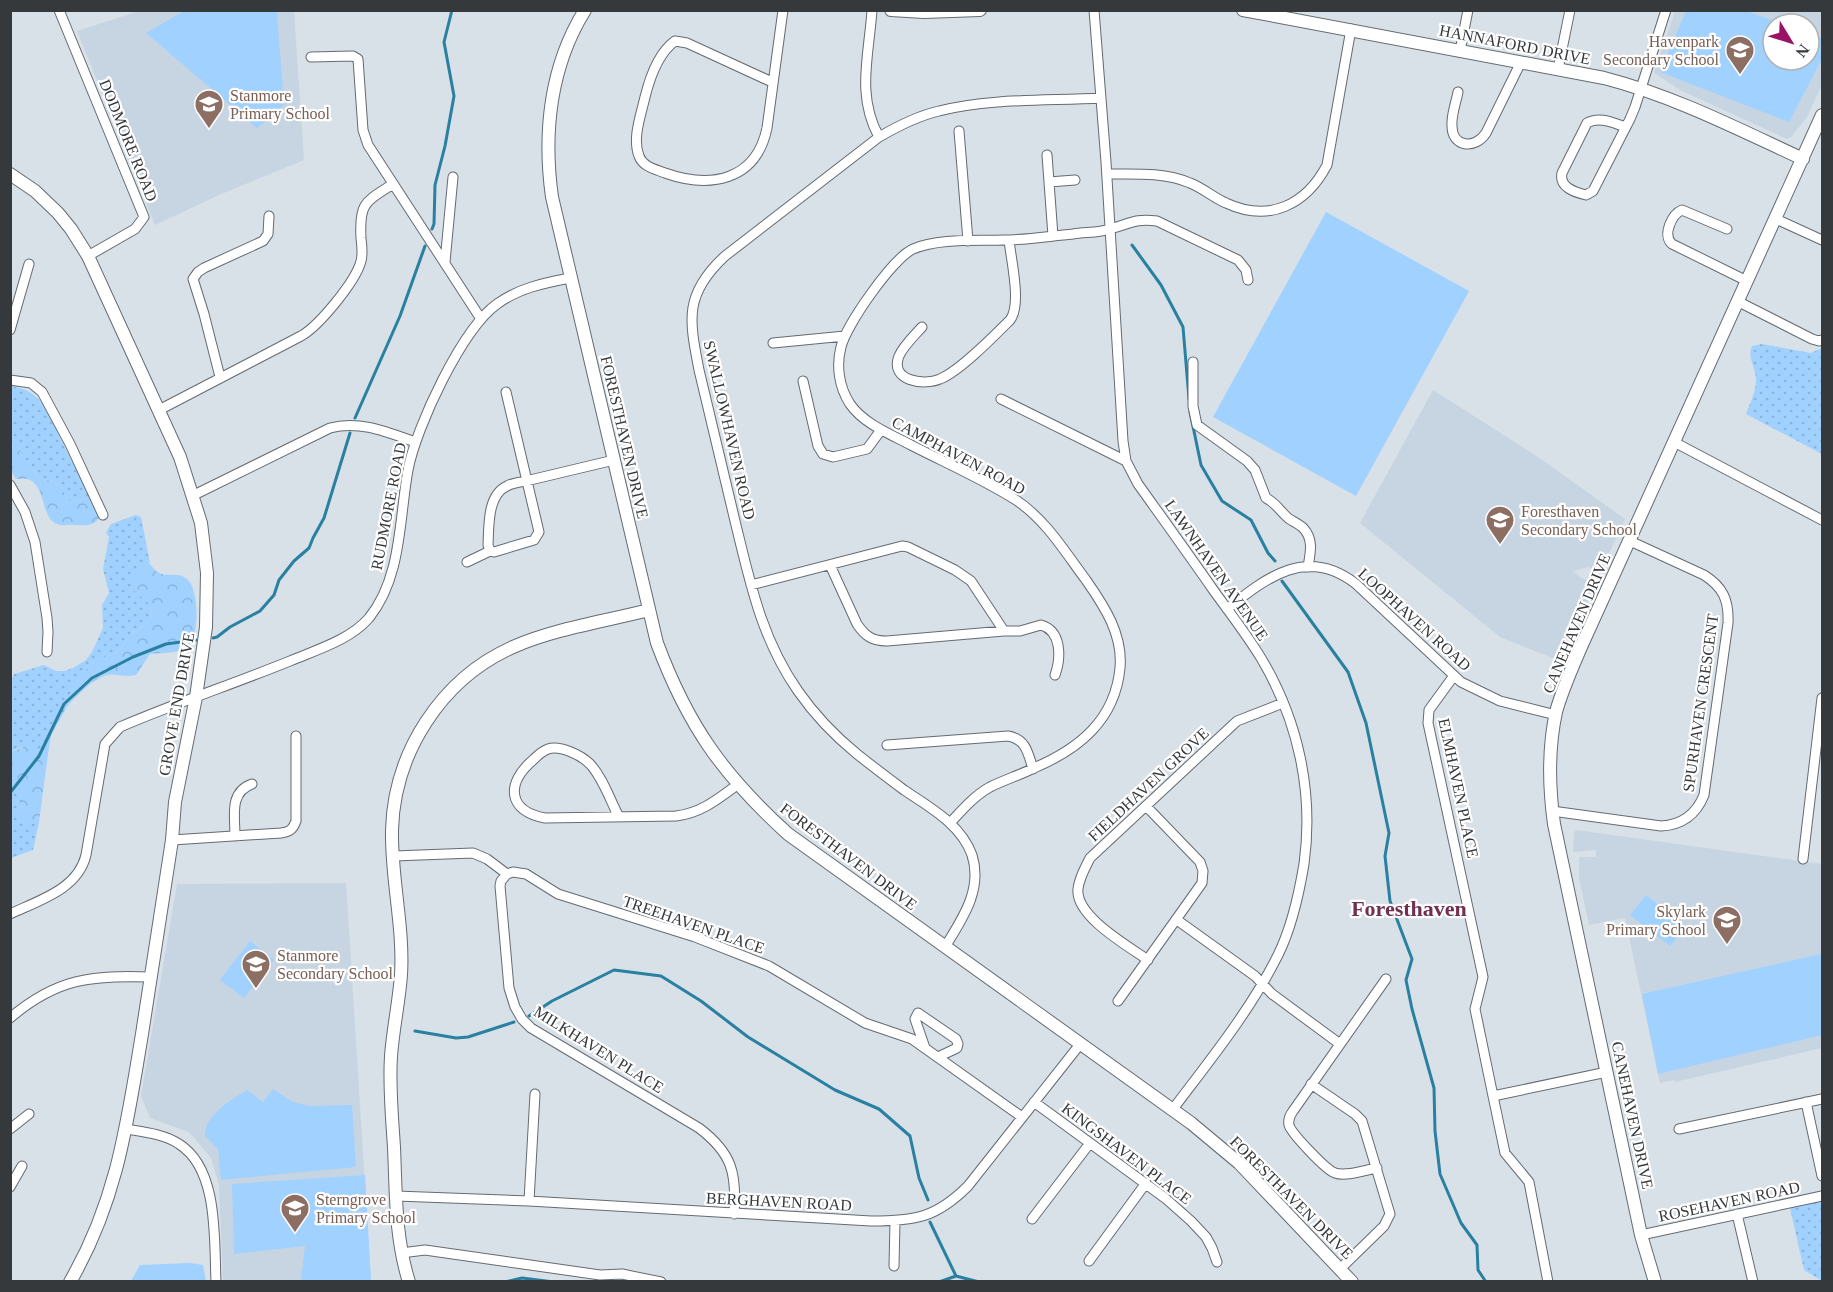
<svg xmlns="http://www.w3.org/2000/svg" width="1833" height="1292" font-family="Georgia,serif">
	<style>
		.built { fill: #c7d5e2; fill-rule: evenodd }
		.grass { fill: url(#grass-dots) }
		.forest { fill: url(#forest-crowns) }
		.garden { fill: #a0d1ff }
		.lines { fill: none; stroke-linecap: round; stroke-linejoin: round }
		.stream { stroke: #2980a0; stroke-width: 3 }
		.minor-casing { stroke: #646b72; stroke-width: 11 }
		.tertiary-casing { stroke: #646b72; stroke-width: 14 }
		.minor { stroke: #fff; stroke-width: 9 }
		.tertiary { stroke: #fff; stroke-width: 12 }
		.labels { text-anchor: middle; stroke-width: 4.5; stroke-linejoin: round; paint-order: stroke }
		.education-label { font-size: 16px; fill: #785e54; stroke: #fff; text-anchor: start }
		.street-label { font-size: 16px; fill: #36393c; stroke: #fff }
		.district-label { font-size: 22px; font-weight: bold; fill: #713051; stroke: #fff }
	</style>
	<defs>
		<pattern id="grass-dots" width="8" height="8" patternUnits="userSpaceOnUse" patternTransform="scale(1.5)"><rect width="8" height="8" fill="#a0d1ff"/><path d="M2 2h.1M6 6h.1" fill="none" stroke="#8ab4db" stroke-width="1.8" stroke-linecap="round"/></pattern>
		<pattern id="forest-crowns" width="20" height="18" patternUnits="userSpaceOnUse" patternTransform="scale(1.5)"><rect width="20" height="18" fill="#a0d1ff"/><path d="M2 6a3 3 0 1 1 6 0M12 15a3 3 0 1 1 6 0" fill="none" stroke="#8ab4db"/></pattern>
	</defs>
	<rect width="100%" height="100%" fill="#d8e0e8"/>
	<!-- built -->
	<path class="built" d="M 139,11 L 294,11 L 304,160 L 219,195 L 155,225 L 132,167 L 144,160 L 138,155 L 130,161 L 77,31 Z
		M 1675,11 L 1822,11 L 1822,85 L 1807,117 L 1791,137 L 1787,139 L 1680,90 L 1654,73 ZM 1773,24 L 1809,24 L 1809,60 L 1773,60 Z
		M 1433,390 L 1538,457 L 1625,519 L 1601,571 L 1588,567 L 1573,571 L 1581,578 L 1596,583 L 1560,661 L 1500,637 L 1360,523 Z
		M 1576,830 L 1822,864 L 1822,1048 L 1675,1082 L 1675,1080 L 1660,1083 L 1625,918 L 1589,925 L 1579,877 L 1579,857 L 1596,857 L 1596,850 L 1573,852 L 1574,833 Z
		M 346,883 L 371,1281 L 223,1281 L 219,1185 L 211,1158 L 189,1132 L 150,1118 L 141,1096 L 177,884 Z"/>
	<!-- grass -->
	<path class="grass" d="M 1762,344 L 1811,353 L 1822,348 L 1822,454 L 1746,414 C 1750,403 1756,392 1756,380 C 1756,368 1747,358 1752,346 Z
		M 10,386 C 26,388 36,394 45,407 L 91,500 L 86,498 L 72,502 L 68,500 L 60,485 L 36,475 C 32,464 23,459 19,448 L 11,445 Z
		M 136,515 L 141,517 L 150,563 L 147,562 L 151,618 L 145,625 L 132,633 L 117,653 L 95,660 L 89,666 L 72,689 L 68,705 L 51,735 L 48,754 C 35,747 25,743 11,752 L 10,684 L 14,674 L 44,665 L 56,671 L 64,671 L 73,668 L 86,660 L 92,652 L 103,628 L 102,605 L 109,593 L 103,569 L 109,537 L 106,533 L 111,524 Z
		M 11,790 L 20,795 L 23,804 L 36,823 L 39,822 L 33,850 L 11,858 Z
		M 1822,1200 L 1822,1281 L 1804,1270 L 1790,1208 Z"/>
	<!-- forest -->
	<path class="forest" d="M 10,445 L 19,448 C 23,459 32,464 36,475 L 60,485 L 68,500 L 72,502 L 86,498 L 91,500 L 100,518 C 91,527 86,525 74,525 C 70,524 65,526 60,525 C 40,521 47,488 30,480 C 26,478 20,479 16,479 L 11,471 Z
		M 147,562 C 152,565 155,572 161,574 C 171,576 180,572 188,580 C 199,590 200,638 187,648 C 181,653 159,653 150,654 L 136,675 C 125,678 116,673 107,675 C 92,679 79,694 68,705 L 72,689 L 89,666 L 95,660 L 117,653 L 132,633 L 145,625 L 151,618 L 150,605 L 132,589 C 131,577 133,565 147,562 Z
		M 26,746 L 33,746 L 48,754 L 39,822 C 29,827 24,823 18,815 L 23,804 L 20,795 L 10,790 L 11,752 Z"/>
	<!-- garden -->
	<path class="garden" d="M 184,11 L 275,10 L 277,13 L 284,105 L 257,128 L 146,33 Z
		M 1686,11 L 1746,11 L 1784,24 L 1773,24 L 1773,60 L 1809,60 L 1809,33 L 1822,38 L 1822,59 L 1789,122 L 1660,72 Z
		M 1326,212 L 1469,291 L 1356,496 L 1213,417 Z
		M 1646,895 L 1686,926 L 1670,946 L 1630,915 Z
		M 250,941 L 274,960 L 244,998 L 220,980 Z
		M 1822,954 L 1822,1035 L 1658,1074 L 1642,994 Z
		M 273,1089 L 293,1102 L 309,1106 L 352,1105 L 356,1167 L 221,1180 L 218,1149 L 205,1136 C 205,1114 231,1100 247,1090 L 263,1102 Z
		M 365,1175 L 371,1281 L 301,1281 L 305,1246 L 234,1254 L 232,1184 Z
		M 190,1263 L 203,1265 L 206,1281 L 131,1281 L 140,1265 Z"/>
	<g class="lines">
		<!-- stream -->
		<path class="stream" d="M 432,229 L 434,224 L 435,185 L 445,146 L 454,96 L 444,42 L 452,10
			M 1132,245 L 1161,285 L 1183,327 L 1189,399
			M 1190,412 L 1201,465 L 1222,501 L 1251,520 L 1268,553 L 1275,561
			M 355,418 L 400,316 L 425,246
			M 1282,581 L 1348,672 L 1366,723 L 1389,833 L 1385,856 L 1390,901 L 1412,959 L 1406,980 L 1412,1009 L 1434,1088 L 1435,1131 L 1440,1174 L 1461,1223 L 1477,1245 L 1478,1270 L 1486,1282
			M 213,638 L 217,637 L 230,627 L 260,611 L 274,595 L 279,580 L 294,561 L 309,548 L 313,538 L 324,518 L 350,433
			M 10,793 L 39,756 L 64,704 L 92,678 L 133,657 L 166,644 L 196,640
			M 529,1016 L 552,1001 L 614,970 L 661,976 L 701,1001 L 748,1037 L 835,1090 L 879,1109 L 910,1136 L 919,1178 L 928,1200
			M 415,1031 L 456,1038 L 468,1037 L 514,1022
			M 930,1222 L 956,1276 L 979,1282
			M 505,1282 L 522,1278 L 554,1282
			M 939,1282 L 956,1276"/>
		<!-- minor casing -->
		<g class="minor-casing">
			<path id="minor" d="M 59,10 L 144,217 L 135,229 L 88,256
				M 872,10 C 869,56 856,95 879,137
				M 1094,10 L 1106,162 L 1123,441 L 1126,461 L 1138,484 C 1163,519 1189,555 1214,591 C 1230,613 1247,635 1261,658 C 1298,720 1314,792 1304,864 C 1299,894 1292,927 1278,955 C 1250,1011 1210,1060 1173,1109
				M 1460,51 L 1468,10
				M 311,57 L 353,56 L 358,59 L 363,130 L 368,145 L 481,319
				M 1558,69 L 1570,10
				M 772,82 L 687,43 L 675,41 C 658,53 650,77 645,97 C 641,115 632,138 639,156 C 643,167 655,169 665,173 C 710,189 756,181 767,128 L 783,10
				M 1458,92 C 1456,103 1451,115 1452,126 C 1452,147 1475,150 1486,133 L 1521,62
				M 1626,127 C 1613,123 1600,116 1587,123 L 1562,173 C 1559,187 1574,192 1586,195 L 1593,191 L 1630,119 L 1635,107 L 1666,10
				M 959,131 L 968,241
				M 1047,155 L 1053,236
				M 1107,174 C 1134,174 1164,172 1190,183 C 1203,188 1214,198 1226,203 C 1269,223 1306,205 1327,165 L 1351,29
				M 1049,182 L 1075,180
				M 1776,219 L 1822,240
				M 1727,229 L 1682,210 C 1672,214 1662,235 1672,244 L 1747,281
				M 445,262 L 453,177
				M 1739,302 L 1812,339 L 1819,341 L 1822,340
				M 922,327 C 914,336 904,345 899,356 C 889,381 924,386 940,379 C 960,371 994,336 1010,320 C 1022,305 1011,260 1009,240
				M 10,330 L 29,264
				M 773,343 L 845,336
				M 1193,362 L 1193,406 L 1197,425 L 1247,461 L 1255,470 L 1266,498 C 1276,503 1279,510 1288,518 C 1293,522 1300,524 1304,529 C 1314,540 1310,554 1308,567
				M 220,377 L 204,314 L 193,279 L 198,272 L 204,268 L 263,241 L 268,234 L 269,216
				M 10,380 L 31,383 L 42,392 L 70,444 L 103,515
				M 803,381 L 818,446 L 823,454 L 833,457 L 867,449 L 881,430
				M 506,392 L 539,532 L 534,540 L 494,552 L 490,551 L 488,545 C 489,527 487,495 507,486 C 512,483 520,482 526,481 L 614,460
				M 1001,399 L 1126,461
				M 159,410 L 301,336 C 319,326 356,281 361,261 C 363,254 362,246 361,238 C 359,203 365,202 393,184
				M 1674,442 L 1822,520
				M 10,485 L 25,512 L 35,542 L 47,618 L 48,632 L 47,652
				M 194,495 L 330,428 C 359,420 387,432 415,442
				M 467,562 L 490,551
				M 830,565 L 857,624 C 865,636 872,641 887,641 L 1004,631 L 1020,631 L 1041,625 C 1062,631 1061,658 1055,675
				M 751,585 L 902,546 L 908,547 L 955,570 L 971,581 L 1004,631
				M 1227,609 C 1267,577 1307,546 1356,584 L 1461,682 L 1500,701 L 1556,715
				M 1453,677 L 1429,710 L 1428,723 L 1483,977 L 1475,1009 L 1493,1096 L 1505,1153 L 1529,1182 L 1548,1282
				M 887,745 L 1008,736 C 1026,739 1028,753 1033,769
				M 1552,811 L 1661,826 C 1681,825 1696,815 1704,795 L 1728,623 C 1729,600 1723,587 1704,575 L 1630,541
				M 619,817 C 610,800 603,778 590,764 C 581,755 560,745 548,749 C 542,751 537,756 533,760 C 506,783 507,811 545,818 L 676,816 C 701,813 718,799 737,785
				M 950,823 C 962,810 974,796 990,787 C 1004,780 1020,775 1034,768 C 1079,749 1115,720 1120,668 C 1123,635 1105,607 1086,580 C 1065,552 1046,520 1016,500 C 983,479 946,463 911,445 C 890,434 864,424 850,404 C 839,387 836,366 841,347 C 846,325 893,258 913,249 C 938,238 977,241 1004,240 C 1027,240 1050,236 1073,234 C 1085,232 1099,233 1110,229 C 1130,224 1134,218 1157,221 L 1238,260 L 1246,270 L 1248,280
				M 235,836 C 235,816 229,792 252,784
				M 172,840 L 281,833 C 290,832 293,829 296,821 L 296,736
				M 394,856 L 473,853 L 487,859 L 507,874
				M 1803,859 L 1822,698
				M 10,914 C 40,900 78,889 86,855 L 105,744 L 120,727 C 176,703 233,684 290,661 C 316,650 350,640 369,618 C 402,577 399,519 408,470 C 416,427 462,329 497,304 C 519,288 544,283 570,278
				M 1177,920 L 1255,976 L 1272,994 L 1340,1044
				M 945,947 C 962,919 983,890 972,855 C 961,824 929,807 904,790 C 888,778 872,766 857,754 C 835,736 814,714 798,691 C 761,638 750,582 735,521 C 723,471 711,420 699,370 C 689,319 684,294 725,256 L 879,137 C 898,126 917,116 939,111 C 990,98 1048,101 1101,98
				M 1148,960 C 1128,946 1075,916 1078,889 C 1079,878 1085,868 1090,858 L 1237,721 L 1283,703
				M 1118,1001 L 1202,883 L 1203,871 L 1200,862 L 1146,806
				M 10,1018 C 57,978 92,975 151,977
				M 925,1048 L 915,1019 L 918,1013 L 956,1039 L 958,1044 L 957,1048 L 938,1057
				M 1311,1084 L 1355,1114 L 1362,1121 L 1390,1214 L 1384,1226 L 1340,1269
				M 1493,1096 L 1607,1072
				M 1034,1102 L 1165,1198 L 1191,1221 L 1206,1237 L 1212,1248 L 1217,1262
				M 1806,1102 L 1822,1176
				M 10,1129 L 29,1114
				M 126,1129 C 144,1132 164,1134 179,1144 C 219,1169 214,1240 216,1282
				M 1679,1129 L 1822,1099
				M 1377,1168 C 1365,1170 1346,1177 1335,1173 C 1326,1170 1291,1133 1289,1125 C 1288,1120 1290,1115 1293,1111 L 1386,979
				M 10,1187 L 22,1166
				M 396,1196 L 529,1201 L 871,1221 C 915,1221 936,1218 968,1186 L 1081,1043
				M 529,1201 L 535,1094
				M 734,1214 C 737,1173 732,1153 699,1128 L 531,1028 L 522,1019 L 515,1007 L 509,988 L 500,886 L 501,881 L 507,874 L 513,872 L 526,874 L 558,894 L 695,937 L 769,966 L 865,1023 L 912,1039 L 1022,1117
				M 1737,1214 L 1753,1282
				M 1032,1219 L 1090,1143
				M 1641,1235 L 1822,1196
				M 401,1253 L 425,1250 L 600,1275 L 622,1274 L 661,1282
				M 1089,1261 L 1146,1183
				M 894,1266 L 895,1221"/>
		</g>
		<!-- tertiary casing -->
		<g class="tertiary-casing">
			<path id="tertiary" d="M 585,10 C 550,66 543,133 552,197 L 657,643 C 688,726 723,775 788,834 L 1191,1123 L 1239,1163 L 1352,1282
				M 891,10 L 924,12 L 980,10
				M 1243,10 L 1604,78 C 1674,96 1738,129 1803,159
				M 10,174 L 35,191 L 58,213 L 71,229 L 88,256 L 180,457 L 201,523 L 207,573 L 206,627 L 196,697 L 175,802 L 172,840 C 162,904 152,969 142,1034 C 127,1124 117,1201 70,1282
				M 409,1282 C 395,1237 396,1193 394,1147 C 392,1117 389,1086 391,1056 C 393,1029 399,1002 401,975 C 404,926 391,879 392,830 C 394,753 441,679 513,647 C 553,629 606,621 649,610
				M 1655,1282 L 1641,1235 L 1554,824 C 1549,788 1548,749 1556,712 C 1562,690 1572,668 1581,647 L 1822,115"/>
		</g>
		<!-- minor -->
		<use href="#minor" class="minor"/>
		<!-- tertiary -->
		<use href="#tertiary" class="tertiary"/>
	</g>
	<!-- icons -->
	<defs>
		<g id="school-pin" transform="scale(1.5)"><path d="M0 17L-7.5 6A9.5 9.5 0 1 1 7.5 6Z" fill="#8d6e63" stroke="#fff"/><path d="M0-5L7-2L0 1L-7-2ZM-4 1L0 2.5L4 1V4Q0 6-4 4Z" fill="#fff"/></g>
	</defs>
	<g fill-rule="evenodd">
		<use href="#school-pin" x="1740" y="50"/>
		<use href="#school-pin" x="209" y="104"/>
		<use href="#school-pin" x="1500" y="520"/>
		<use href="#school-pin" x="1727" y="920"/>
		<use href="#school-pin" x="256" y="964"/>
		<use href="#school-pin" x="295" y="1208"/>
	</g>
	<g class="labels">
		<!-- education labels -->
		<g class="education-label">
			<text x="1719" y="47" text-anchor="end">Havenpark<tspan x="1719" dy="18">Secondary School</tspan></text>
			<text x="230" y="101">Stanmore<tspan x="230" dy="18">Primary School</tspan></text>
			<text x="1521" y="517">Foresthaven<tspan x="1521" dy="18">Secondary School</tspan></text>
			<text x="1706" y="917" text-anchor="end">Skylark<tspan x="1706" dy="18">Primary School</tspan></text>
			<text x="277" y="961">Stanmore<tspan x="277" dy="18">Secondary School</tspan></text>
			<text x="316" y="1205">Sterngrove<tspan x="316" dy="18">Primary School</tspan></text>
		</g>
		<!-- street labels -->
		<g class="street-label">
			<text transform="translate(1515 44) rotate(11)" y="6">HANNAFORD DRIVE</text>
			<text transform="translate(129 140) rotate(68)" y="6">DODMORE ROAD</text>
			<text transform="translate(730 430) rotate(77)" y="6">SWALLOWHAVEN ROAD</text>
			<text transform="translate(625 437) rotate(77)" y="6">FORESTHAVEN DRIVE</text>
			<text transform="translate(959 455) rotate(28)" y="6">CAMPHAVEN ROAD</text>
			<text transform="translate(388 506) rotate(-79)" y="6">RUDMORE ROAD</text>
			<text transform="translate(1217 570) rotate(55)" y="6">LAWNHAVEN AVENUE</text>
			<text transform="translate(1415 619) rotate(42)" y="6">LOOPHAVEN ROAD</text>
			<text transform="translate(1576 623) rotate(-67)" y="6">CANEHAVEN DRIVE</text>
			<text transform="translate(1700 703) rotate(-82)" y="6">SPURHAVEN CRESCENT</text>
			<text transform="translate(176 704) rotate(-80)" y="6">GROVE END DRIVE</text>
			<text transform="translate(1148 784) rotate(-43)" y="6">FIELDHAVEN GROVE</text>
			<text transform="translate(1459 788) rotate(78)" y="6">ELMHAVEN PLACE</text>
			<text transform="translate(849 856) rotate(37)" y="6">FORESTHAVEN DRIVE</text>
			<text transform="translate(694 924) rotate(19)" y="6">TREEHAVEN PLACE</text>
			<text transform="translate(599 1049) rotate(32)" y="6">MILKHAVEN PLACE</text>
			<text transform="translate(1633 1115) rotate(78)" y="6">CANEHAVEN DRIVE</text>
			<text transform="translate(1127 1153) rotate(37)" y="6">KINGSHAVEN PLACE</text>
			<text transform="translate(1292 1197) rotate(45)" y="6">FORESTHAVEN DRIVE</text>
			<text transform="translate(779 1201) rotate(3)" y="6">BERGHAVEN ROAD</text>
			<text transform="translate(1729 1201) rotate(-12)" y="6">ROSEHAVEN ROAD</text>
		</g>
		<!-- district labels -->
		<g class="district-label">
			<text x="1409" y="916">Foresthaven</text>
		</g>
	</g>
	<!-- border -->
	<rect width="1833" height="1292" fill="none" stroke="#36393c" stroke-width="24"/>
	<!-- north arrow -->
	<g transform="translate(1791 42) rotate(128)"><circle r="28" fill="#ffffff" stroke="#afb0b1" stroke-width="1.5"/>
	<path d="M0-4.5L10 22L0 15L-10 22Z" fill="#9b1364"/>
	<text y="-9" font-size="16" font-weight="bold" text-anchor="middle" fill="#36393c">N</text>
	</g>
</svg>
